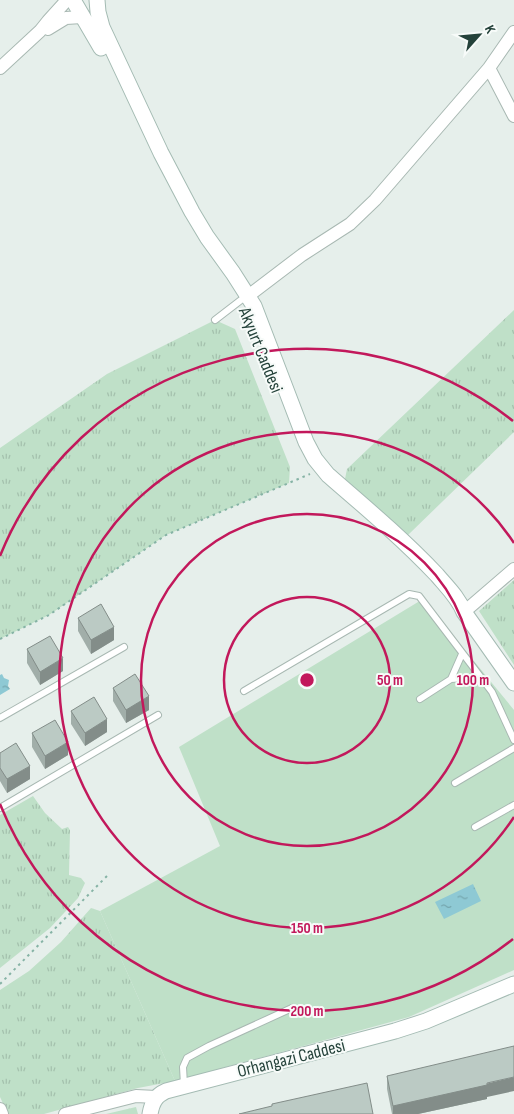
<svg xmlns="http://www.w3.org/2000/svg" width="514" height="1114" font-family="'Sofia Sans Condensed',sans-serif">
	<style>
		.grass { fill: url(#grass-tufts) }
		.garden { fill: #bfe0c8 }
		.water { fill: url(#water-ripples) }
		.lines { fill: none; stroke-linecap: round; stroke-linejoin: round }
		.lane-casing { stroke: #a8b8b2; stroke-width: 8 }
		.street-casing { stroke: #a8b8b2; stroke-width: 14 }
		.secondary-casing { stroke: #a4bbb3; stroke-width: 17 }
		.path { stroke: #86b3a5; stroke-width: 2; stroke-dasharray: 2.5 4; stroke-linecap: butt }
		.lane { stroke: #fff; stroke-width: 6 }
		.street { stroke: #fff; stroke-width: 12 }
		.secondary { stroke: #fff; stroke-width: 15 }
		.wall { fill: #a1aea9 }
		.shaded-wall { fill: #838d89 }
		.building { fill: #bbcac4; stroke: #838d89 }
		.ring { fill: none; stroke: #c2185b; stroke-width: 2.5 }
		.labels { text-anchor: middle; stroke-width: 4; stroke-linejoin: round; paint-order: stroke }
		.street-label { font-size: 18px; fill: #24423a; stroke: #f7fbf9 }
		.centre { fill: #c2185b; stroke: #f7fbf9; stroke-width: 2.5 }
		.ring-label { font-size: 15px; text-anchor: middle; font-weight: bold; fill: #c2185b; stroke: #f7fbf9; stroke-width: 4; stroke-linejoin: round; paint-order: stroke }
	</style>
	<defs>
		<pattern id="grass-tufts" width="24" height="20" patternUnits="userSpaceOnUse" patternTransform="scale(1.25)"><rect width="24" height="20" fill="#bfe0c8"/><path d="M3 7l-1-3M5 7V3M7 7l1-3M15 17l-1-3M17 17v-4M19 17l1-3" fill="none" stroke="#a4c1ad"/></pattern>
		<pattern id="water-ripples" width="26" height="14" patternUnits="userSpaceOnUse" patternTransform="scale(1.25)"><rect width="26" height="14" fill="#8ec9d4"/><path d="M2 4q2-2 4 0t4 0M15 11q2-2 4 0t4 0" fill="none" stroke="#74a5ad"/></pattern>
	</defs>
	<rect width="100%" height="100%" fill="#e6efeb"/>
	<!-- grass -->
	<path class="grass" d="M 514,310 L 514,432 L 408,535 L 345,479 L 347,469 Z
		M 215,320 L 235,329 L 290,467 L 289,483 L 166,535 L 49,615 L 0,639 L 0,448 L 107,374 Z
		M 514,580 L 514,665 L 479,611 Z
		M 33,796 L 45,813 L 62,829 L 68,827 L 70,830 L 69,875 L 81,878 L 85,883 L 78,898 L 50,928 L 0,968 L 0,815 Z
		M 91,908 L 100,911 L 175,1081 L 138,1088 L 44,1114 L 8,1114 L 0,1097 L 0,990 L 29,971 L 61,942 Z
		M 136,1107 L 138,1114 L 106,1114 Z"/>
	<!-- garden -->
	<path class="garden" d="M 423,599 L 514,710 L 514,970 L 409,1017 L 175,1081 L 100,911 L 220,846 L 179,747 Z"/>
	<!-- water -->
	<path class="water" d="M 2,674 L 4,678 L 9,680 L 8,686 L 10,689 L 0,695 L 0,675 Z
		M 473,884 L 481,901 L 444,919 L 435,902 Z"/>
	<g class="lines">
		<!-- lane casing -->
		<g class="lane-casing">
			<path id="lane" d="M 215,320 L 241,300
				M 451,679 L 480,677
				M 244,691 L 409,594 L 419,596 L 492,692 L 514,740
				M 420,699 L 451,679 L 462,654
				M 0,718 L 124,647
				M 455,783 L 514,748
				M 0,808 L 158,715
				M 475,827 L 514,805
				M 184,1085 L 183,1067 L 187,1058 L 209,1046 L 292,1008"/>
		</g>
		<!-- street casing -->
		<g class="street-casing">
			<path id="street" d="M 48,29 L 66,18 L 82,17
				M 0,68 L 40,31 L 48,21 L 67,0
				M 489,68 L 514,116
				M 248,296 L 302,255 L 350,224 L 375,200 L 489,68 L 514,32
				M 464,612 L 514,569
				M 0,1109 L 2,1114
				M 65,1114 L 136,1096 L 156,1097"/>
		</g>
		<!-- secondary casing -->
		<g class="secondary-casing">
			<path id="secondary" d="M 73,0 L 101,48
				M 97,0 L 98,12 L 102,27 L 161,153 L 192,212 L 207,237 L 233,273 L 254,306 L 306,442 L 315,459 L 328,475 C 365,507 403,539 437,575 C 447,587 458,597 464,612 L 514,683
				M 150,1114 C 152,1103 155,1096 166,1091 L 395,1031 L 426,1021 L 514,984"/>
		</g>
		<!-- path -->
		<path class="path" d="M 0,639 L 49,615 L 166,535 L 310,474
			M 0,984 L 107,876"/>
		<!-- lane -->
		<use href="#lane" class="lane"/>
		<!-- street -->
		<use href="#street" class="street"/>
		<!-- secondary -->
		<use href="#secondary" class="secondary"/>
	</g>
	<!-- wall -->
	<path class="wall" d="M 78,618 L 114,640 L 91,654 L 78,631 Z
		M 27,649 L 63,671 L 40,685 L 27,663 Z
		M 113,688 L 149,710 L 126,723 L 113,701 Z
		M 71,711 L 107,732 L 85,746 L 71,724 Z
		M 32,733 L 68,755 L 45,769 L 32,747 Z
		M 0,753 L 30,779 L 7,793 L 0,781 Z
		M 387,1076 L 487,1097 L 487,1099 L 418,1114 L 392,1114 L 387,1089 Z"/>
	<!-- shaded-wall -->
	<path class="shaded-wall" d="M 114,627 L 114,640 L 91,654 L 91,640 Z
		M 63,658 L 63,671 L 40,685 L 40,672 Z
		M 149,696 L 149,710 L 126,723 L 126,710 Z
		M 107,719 L 107,732 L 85,746 L 85,733 Z
		M 68,742 L 68,755 L 45,769 L 45,756 Z
		M 30,766 L 30,779 L 7,793 L 7,779 Z
		M 514,1077 L 514,1091 L 487,1097 L 487,1099 L 418,1114 L 393,1114 L 393,1106 Z"/>
	<!-- building -->
	<path class="building" d="M 101,604 L 114,627 L 91,640 L 78,618 Z
		M 50,636 L 63,658 L 40,672 L 27,649 Z
		M 135,674 L 149,696 L 126,710 L 113,688 Z
		M 94,697 L 107,719 L 85,733 L 71,711 Z
		M 55,720 L 68,742 L 45,756 L 32,733 Z
		M 16,743 L 30,766 L 7,779 L 0,768 L 0,753 Z
		M 514,1046 L 514,1077 L 487,1083 L 487,1085 L 393,1106 L 387,1076 Z
		M 367,1083 L 373,1114 L 239,1114 L 272,1106 L 272,1104 Z"/>
	<!-- distance rings -->
	<g class="ring">
		<circle cx="307" cy="680" r="83"/>
		<circle cx="307" cy="680" r="166"/>
		<path d="M514 817A248 248 0 1 1 514 543"/>
		<path d="M513 939A331 331 0 0 1 0 804M0 556A331 331 0 0 1 513 421"/>
	</g>
	<g class="labels">
		<!-- street labels -->
		<g class="street-label">
			<text transform="translate(261 350) rotate(68)" y="6">Akyurt Caddesi</text>
			<text transform="translate(291 1058) rotate(-14)" y="6">Orhangazi Caddesi</text>
		</g>
	</g>
	<circle cx="307" cy="680" r="8" class="centre"/>
	<g class="ring-label">
		<text x="390" y="685">50 m</text>
		<text x="473" y="685">100 m</text>
		<text x="307" y="933">150 m</text>
		<text x="307" y="1016">200 m</text>
	</g>
	<!-- north arrow -->
	<g transform="translate(479 35) rotate(63)" stroke="#f7fbf9" stroke-width="4" paint-order="stroke">
	<path d="M0-4L9 19L0 12L-9 19Z" fill="#24423a"/>
	<text y="-8" font-size="14" font-weight="bold" text-anchor="middle" fill="#24423a">K</text>
	</g>
</svg>
